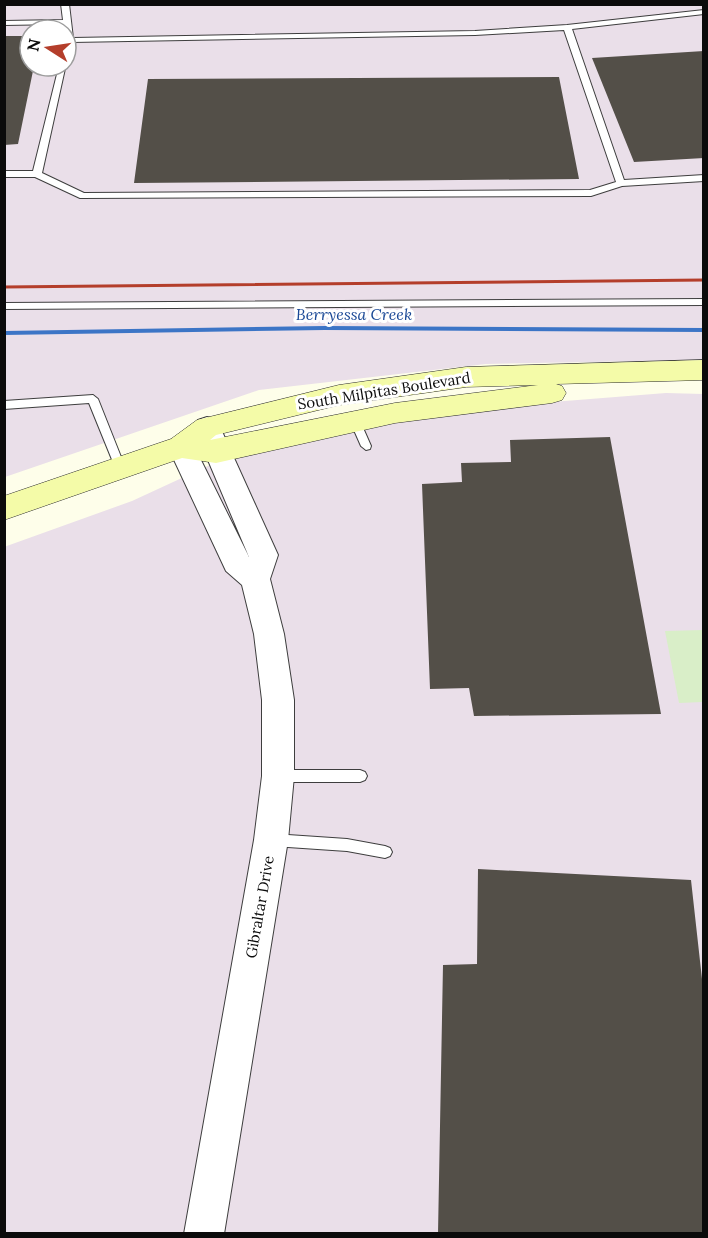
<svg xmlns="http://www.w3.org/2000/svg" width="708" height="1238" font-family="Lora,serif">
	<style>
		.industrial { fill: #eadfe9; fill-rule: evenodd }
		.pitch { fill: #d9eec8 }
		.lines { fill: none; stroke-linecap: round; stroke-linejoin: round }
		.stream { fill: #3c75c6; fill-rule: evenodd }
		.building { fill: #534f48 }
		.service-casing { stroke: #3e3e3e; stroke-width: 2 }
		.tertiary-casing { stroke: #3e3e3e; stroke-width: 2 }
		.secondary-casing { stroke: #2d2d2d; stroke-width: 1 }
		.service { fill: #fff; fill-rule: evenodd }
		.tertiary { fill: #fff; fill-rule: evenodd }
		.secondary { fill: #f4fba8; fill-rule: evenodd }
		.rail { stroke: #b43e2b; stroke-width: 3 }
		.labels { text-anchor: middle; stroke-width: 6; stroke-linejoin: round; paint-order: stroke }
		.street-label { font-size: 15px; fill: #0b0b0b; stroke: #fff }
		.water-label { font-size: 16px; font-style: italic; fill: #1b4996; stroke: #fff }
	</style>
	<rect width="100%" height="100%" fill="#fefeea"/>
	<!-- industrial -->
	<path class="industrial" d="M 4,5 L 703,5 L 703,360 L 486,364 L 259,390 L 5,477 ZM 30,30 L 66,30 L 66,66 L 30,66 Z
		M 666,393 L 703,394 L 703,1233 L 5,1233 L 4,547 L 132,501 L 303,422 Z"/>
	<!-- pitch -->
	<path class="pitch" d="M 703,630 L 703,702 L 679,703 L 665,631 Z"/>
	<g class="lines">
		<!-- stream -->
		<path class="stream" d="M 325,326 L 704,328 L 704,332 L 325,330 L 4,335 L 4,331 Z"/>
	</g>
	<!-- building -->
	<path class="building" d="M 4,36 L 30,36 L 30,66 L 34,66 L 18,144 L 4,145 Z
		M 704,51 L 704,158 L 634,162 L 592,58 Z
		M 559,77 L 579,179 L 134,183 L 148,79 Z
		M 610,437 L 661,714 L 474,716 L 469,688 L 430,689 L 422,484 L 462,482 L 461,463 L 511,462 L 510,440 Z
		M 478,869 L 691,880 L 704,997 L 704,1234 L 438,1234 L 443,965 L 477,964 Z"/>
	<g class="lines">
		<!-- service casing -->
		<g class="service-casing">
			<path id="service" d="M 61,4 L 69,4 L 73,38 L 475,31 L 567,25 L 704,10 L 704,14 L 572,29 L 624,180 L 704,175 L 704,181 L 622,186 L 591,196 L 80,198 L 35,177 L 4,177 L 4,171 L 33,171 L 59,66 L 66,64 L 42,173 L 84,193 L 590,190 L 616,182 L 564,30 L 475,35 L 72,42 L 70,54 L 66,56 L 66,30 L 64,30 L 63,24 L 4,25 L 4,21 L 63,20 Z
				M 704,299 L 704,305 L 4,309 L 4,303 Z
				M 93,395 L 98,399 L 125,467 L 124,470 L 120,471 L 115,467 L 89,403 L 4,409 L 4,401 Z
				M 355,417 L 360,421 L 371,446 L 370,449 L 366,450 L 361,446 L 350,421 Z
				M 278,770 L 360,770 L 365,772 L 367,776 L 365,780 L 360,782 L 278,782 L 273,780 L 271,776 L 273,772 Z
				M 273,834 L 347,839 L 385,846 L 390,848 L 392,852 L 390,856 L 385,858 L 347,851 L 273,846 L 268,844 L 266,840 L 268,836 Z"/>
		</g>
		<!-- tertiary casing -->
		<g class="tertiary-casing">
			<path id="tertiary" d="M 207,417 L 216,420 L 220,427 L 278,555 L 270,579 L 284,634 L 294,700 L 294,776 L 288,840 L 224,1234 L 184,1234 L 254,840 L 262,776 L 262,700 L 254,634 L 242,585 L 226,571 L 168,447 L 171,440 L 181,437 L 191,440 L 249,557 L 194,427 L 198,420 Z"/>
		</g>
		<!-- secondary casing -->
		<g class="secondary-casing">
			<path id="secondary" d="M 704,360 L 704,380 L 556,384 L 562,386 L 566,393 L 562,400 L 552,403 L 395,423 L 216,463 L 182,458 L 4,520 L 4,496 L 171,439 L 197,420 L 339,385 L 466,367 ZM 538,385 L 395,403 L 210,440 L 216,435 L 339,405 L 466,387 Z"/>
		</g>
		<!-- service -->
		<use href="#service" class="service"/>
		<!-- tertiary -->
		<use href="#tertiary" class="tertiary"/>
		<!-- secondary -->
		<use href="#secondary" class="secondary"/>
		<!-- rail -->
		<path class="rail" d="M 4,287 L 704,280"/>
	</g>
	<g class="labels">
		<!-- street labels -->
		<g class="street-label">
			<text transform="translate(384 391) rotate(-9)" y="5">South Milpitas Boulevard</text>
			<text transform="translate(260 907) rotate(-80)" y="5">Gibraltar Drive</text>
		</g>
		<!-- water labels -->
		<g class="water-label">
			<text x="354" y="320">Berryessa Creek</text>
		</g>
	</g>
	<!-- border -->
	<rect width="708" height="1238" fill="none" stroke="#0b0b0b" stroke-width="12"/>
	<!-- north arrow -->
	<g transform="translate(48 48) rotate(282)"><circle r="28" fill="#ffffff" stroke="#9d9d9d" stroke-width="1.5"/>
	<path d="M0-4.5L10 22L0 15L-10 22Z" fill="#b43e2b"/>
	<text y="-9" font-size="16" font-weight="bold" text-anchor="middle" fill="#0b0b0b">N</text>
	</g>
</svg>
